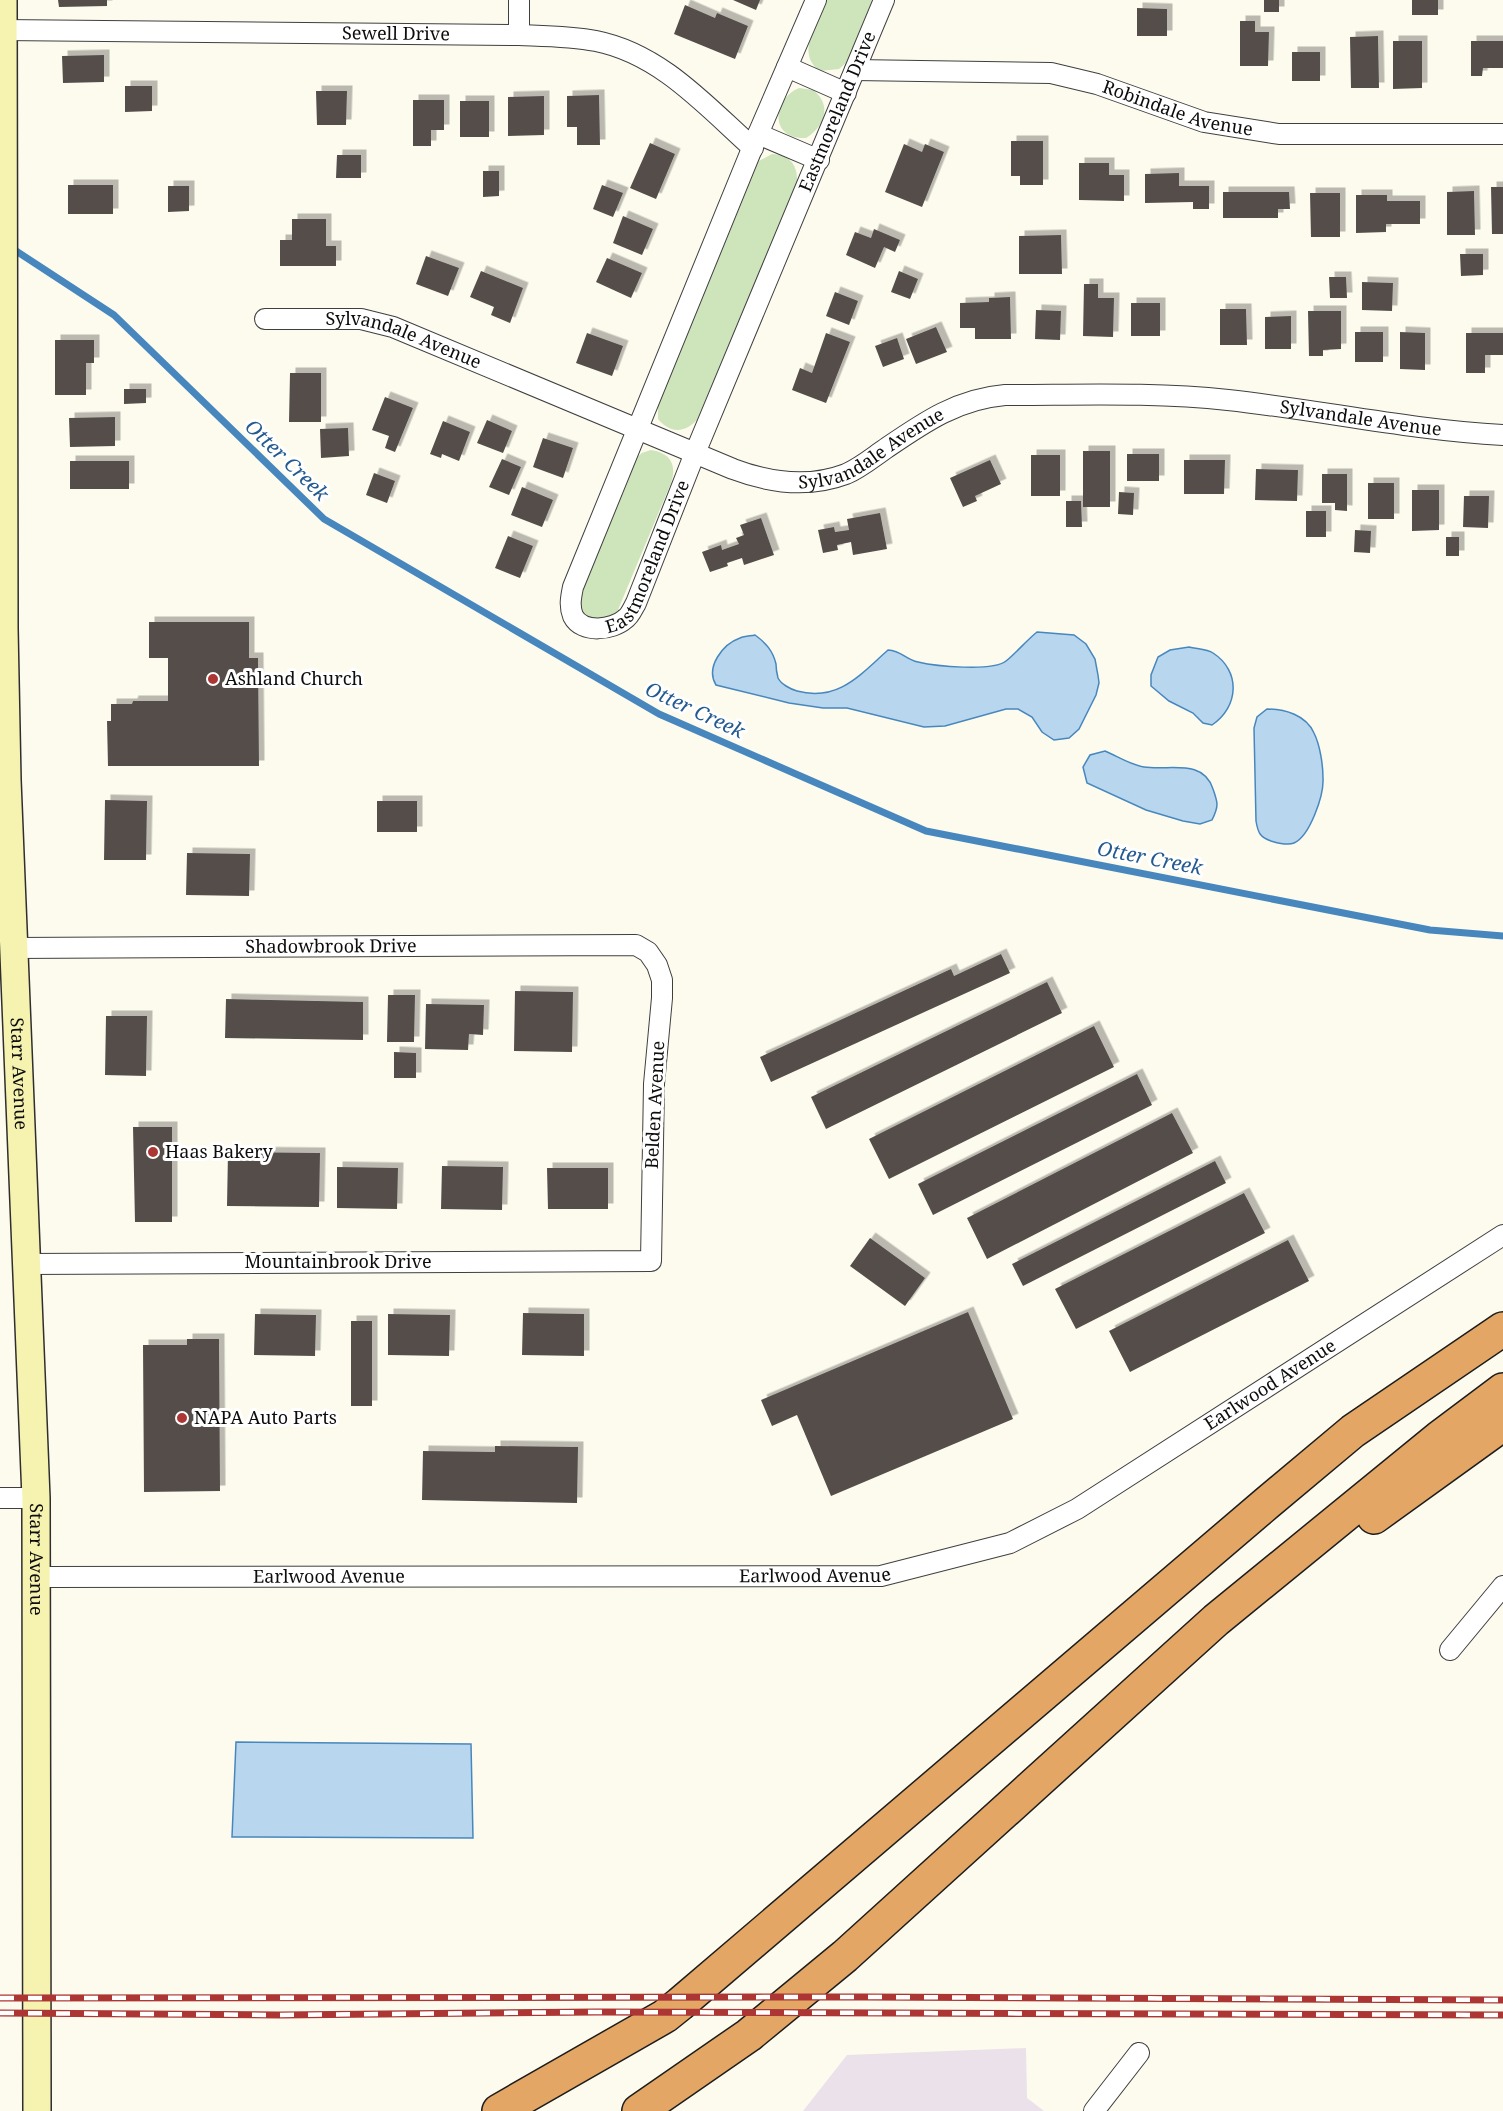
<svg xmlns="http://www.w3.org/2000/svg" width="1503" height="2111" font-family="'Noto Serif',serif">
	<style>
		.industrial { fill: #eae1ea }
		.green { fill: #cee4bb }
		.water { fill: #b8d7ef; stroke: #4787be; stroke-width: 1.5 }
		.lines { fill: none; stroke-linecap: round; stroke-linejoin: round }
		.stream { stroke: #4787be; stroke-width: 7 }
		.building { fill: #544e4a; filter: url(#shadow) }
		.street-casing { stroke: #3f3f3f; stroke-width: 22 }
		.secondary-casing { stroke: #2e2e2e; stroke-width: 30 }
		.highway-casing { stroke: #1d1d1d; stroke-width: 36 }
		.street { stroke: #fff; stroke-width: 20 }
		.secondary { stroke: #f6f2b0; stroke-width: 27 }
		.highway { stroke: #e4a665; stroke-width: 33 }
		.rail-casing { stroke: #ac3634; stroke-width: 7 }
		.rail { stroke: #fff; stroke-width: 4.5; stroke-dasharray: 14; stroke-linecap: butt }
		.poi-dot { fill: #ac3634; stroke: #fff; stroke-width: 2 }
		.labels { text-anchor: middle; stroke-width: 6; stroke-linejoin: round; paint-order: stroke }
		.street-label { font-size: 18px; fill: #0c0c0c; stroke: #fff }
		.poi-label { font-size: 18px; fill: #0c0c0c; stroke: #fff; text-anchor: start }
		.water-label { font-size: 20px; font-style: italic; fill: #245a90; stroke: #fff }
	</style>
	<defs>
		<filter id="shadow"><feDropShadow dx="5.5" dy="-5.5" stdDeviation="0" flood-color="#0004"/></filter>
	</defs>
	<rect width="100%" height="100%" fill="#fdfbee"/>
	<!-- industrial -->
	<path class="industrial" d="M 1026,2048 L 1027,2098 L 1044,2111 L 803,2111 L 847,2055 Z"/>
	<!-- green -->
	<path class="green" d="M 826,0 L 872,0 L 847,62 L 839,69 L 820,71 C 795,54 817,22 826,0 Z
		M 799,88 L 813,90 C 833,105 824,127 806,138 C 769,140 772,99 799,88 Z
		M 772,154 C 789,155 798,164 797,182 L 697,420 C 684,433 671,434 658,419 L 658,405 L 759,161 Z
		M 651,450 C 671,453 677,465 671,483 L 615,617 L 610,621 L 584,617 L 578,602 L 581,587 L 636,458 L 642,453 Z"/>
	<!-- water -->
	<path class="water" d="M 1037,632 L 1074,635 L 1086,644 L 1095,659 L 1098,675 L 1099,683 L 1096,695 L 1079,729 L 1069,738 L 1054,740 L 1042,732 L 1032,717 L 1018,709 L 1006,709 L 945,726 L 924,727 L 847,708 L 823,708 L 789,703 L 716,685 C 705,667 723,644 740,638 C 745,636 751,636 755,635 C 766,643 773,651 776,664 C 776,669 777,674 778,678 C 781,684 790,689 797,691 C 838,702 860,675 888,650 C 902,651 905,659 918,662 C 935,666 992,672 1006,661 C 1015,654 1027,640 1037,632 Z
		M 1189,647 C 1197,649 1207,649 1213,653 C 1241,671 1239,707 1212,725 L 1203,723 L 1193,713 L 1169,701 L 1151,686 L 1151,675 L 1158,657 L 1170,650 Z
		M 1267,709 C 1285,709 1306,715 1314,733 C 1320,745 1323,765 1323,778 C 1324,795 1310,836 1294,843 C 1287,846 1278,843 1271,841 C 1260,837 1258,833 1256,821 L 1254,728 L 1257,717 Z
		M 1105,751 C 1117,756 1131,765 1144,767 C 1169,771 1203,758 1213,789 C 1218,803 1219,806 1212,820 L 1200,824 L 1183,821 L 1146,810 L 1087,783 L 1083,767 L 1090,755 Z
		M 236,1742 L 471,1744 L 473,1838 L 232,1837 Z"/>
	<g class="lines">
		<!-- stream -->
		<path class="stream" d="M 10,247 L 114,315 L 324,519 L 659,714 L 926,831 L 1430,930 L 1503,936"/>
	</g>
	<!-- building -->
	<path class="building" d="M 58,0 L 107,0 L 107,6 L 59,7 Z
		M 733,0 L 760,0 L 756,10 Z
		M 1264,0 L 1279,0 L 1279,12 L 1264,12 Z
		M 1412,0 L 1438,0 L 1438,15 L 1412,15 Z
		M 685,5 L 715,18 L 717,13 L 748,26 L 735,59 L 674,34 Z
		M 1137,8 L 1167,9 L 1167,36 L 1137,36 Z
		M 1240,21 L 1255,21 L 1255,32 L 1269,32 L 1268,66 L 1240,66 Z
		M 1378,36 L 1379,88 L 1351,88 L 1350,37 Z
		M 1393,41 L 1422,41 L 1422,88 L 1393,89 Z
		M 1471,41 L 1503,41 L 1503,68 L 1483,68 L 1482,76 L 1471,76 Z
		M 1292,52 L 1320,52 L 1320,81 L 1292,81 Z
		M 104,55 L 104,82 L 63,83 L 62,56 Z
		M 125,86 L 152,86 L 152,111 L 125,112 Z
		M 316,91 L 347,91 L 346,125 L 317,125 Z
		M 599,95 L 600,145 L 577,145 L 577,127 L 567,127 L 567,96 Z
		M 544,96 L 544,135 L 508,136 L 508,97 Z
		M 413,100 L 444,100 L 444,130 L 431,130 L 431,146 L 413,146 Z
		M 460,101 L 489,101 L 489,137 L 460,137 Z
		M 1011,141 L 1043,141 L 1043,185 L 1020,185 L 1020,176 L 1011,176 Z
		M 650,143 L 675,154 L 656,199 L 630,188 Z
		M 904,144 L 922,152 L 925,144 L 944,152 L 922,207 L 885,192 Z
		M 337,155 L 361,155 L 361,178 L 336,178 Z
		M 1079,163 L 1109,163 L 1109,175 L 1124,175 L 1124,201 L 1079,200 Z
		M 483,171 L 499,171 L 499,196 L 483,197 Z
		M 1179,173 L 1179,186 L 1209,186 L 1209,209 L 1193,209 L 1193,202 L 1145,203 L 1145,174 Z
		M 68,185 L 113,185 L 113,214 L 68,214 Z
		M 602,185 L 623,193 L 613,217 L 593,209 Z
		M 168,186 L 189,186 L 189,211 L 168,212 Z
		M 1491,187 L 1503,187 L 1503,234 L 1492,234 Z
		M 1474,191 L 1475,235 L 1447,235 L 1447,192 Z
		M 1223,192 L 1289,192 L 1290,209 L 1278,209 L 1278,218 L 1223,218 Z
		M 1310,193 L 1340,193 L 1340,237 L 1311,237 Z
		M 1356,195 L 1387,195 L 1387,201 L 1420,201 L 1420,224 L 1386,224 L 1386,232 L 1356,233 Z
		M 623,216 L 653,229 L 642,255 L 613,243 Z
		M 292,219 L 326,219 L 326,246 L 336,246 L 336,266 L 280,266 L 280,240 L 292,240 Z
		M 874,229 L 900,240 L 895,252 L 884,247 L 875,268 L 846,255 L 855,232 L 871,238 Z
		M 1061,235 L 1062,274 L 1019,274 L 1019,236 Z
		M 1460,254 L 1483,254 L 1483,275 L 1461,276 Z
		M 426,256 L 459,268 L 448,296 L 416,284 Z
		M 607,258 L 642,273 L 631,298 L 596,282 Z
		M 481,271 L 523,288 L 510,323 L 491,315 L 494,307 L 470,297 Z
		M 899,271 L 918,279 L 910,299 L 891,292 Z
		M 1329,277 L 1346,277 L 1347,298 L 1330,298 Z
		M 1362,282 L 1393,283 L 1392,311 L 1362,310 Z
		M 1084,284 L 1098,284 L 1098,298 L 1114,298 L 1113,337 L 1083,336 Z
		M 835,292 L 858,301 L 849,325 L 826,316 Z
		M 1010,297 L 1011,339 L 975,339 L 975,328 L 960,328 L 960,303 L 989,302 L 989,298 Z
		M 1131,303 L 1160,303 L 1160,336 L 1131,336 Z
		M 1220,309 L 1246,309 L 1247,345 L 1220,345 Z
		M 1036,310 L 1061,311 L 1060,340 L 1035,339 Z
		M 1308,311 L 1341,311 L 1341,349 L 1323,350 L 1323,356 L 1309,356 Z
		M 1291,316 L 1291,349 L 1265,349 L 1265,317 Z
		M 936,327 L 947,352 L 916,364 L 906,339 Z
		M 1355,332 L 1383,332 L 1383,362 L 1355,362 Z
		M 1400,332 L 1425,333 L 1425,370 L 1400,369 Z
		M 587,333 L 623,346 L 612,376 L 576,363 Z
		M 826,333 L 850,342 L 826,403 L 792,390 L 800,368 L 812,373 Z
		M 1466,333 L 1503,333 L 1503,355 L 1485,355 L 1485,373 L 1466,373 Z
		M 897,338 L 904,359 L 883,367 L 875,346 Z
		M 55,340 L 94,340 L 94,363 L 86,363 L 86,395 L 55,395 Z
		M 290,373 L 321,373 L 321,422 L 289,422 Z
		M 124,389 L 146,389 L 146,403 L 124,404 Z
		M 385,397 L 413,408 L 395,452 L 385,448 L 389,436 L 372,430 Z
		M 115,417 L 115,446 L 70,447 L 69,418 Z
		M 487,420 L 512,431 L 503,453 L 477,443 Z
		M 443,421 L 470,432 L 459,461 L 442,454 L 441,458 L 430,454 Z
		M 348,428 L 349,456 L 321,458 L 320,429 Z
		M 543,438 L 573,448 L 563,478 L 533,467 Z
		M 1083,451 L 1110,451 L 1110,507 L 1083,507 Z
		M 1127,454 L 1159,454 L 1159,481 L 1127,481 Z
		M 1031,455 L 1060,455 L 1060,496 L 1031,496 Z
		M 502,459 L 521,467 L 509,495 L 489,487 Z
		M 990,460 L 1001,484 L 975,496 L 977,501 L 963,507 L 950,478 Z
		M 1184,460 L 1225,460 L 1224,494 L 1184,494 Z
		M 70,461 L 129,461 L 129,489 L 70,489 Z
		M 1256,469 L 1298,470 L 1297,501 L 1255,500 Z
		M 374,473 L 395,481 L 387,503 L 366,495 Z
		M 1322,474 L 1347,474 L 1347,511 L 1335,510 L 1335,503 L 1322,503 Z
		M 1368,483 L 1394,483 L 1394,519 L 1368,519 Z
		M 522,487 L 553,500 L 542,527 L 511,515 Z
		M 1412,490 L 1439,490 L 1439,530 L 1412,531 Z
		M 1119,492 L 1134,493 L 1133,515 L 1118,514 Z
		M 1464,496 L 1489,496 L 1488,528 L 1463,527 Z
		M 1066,501 L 1081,501 L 1082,527 L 1066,527 Z
		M 1306,511 L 1326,511 L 1326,537 L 1306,537 Z
		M 880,513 L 887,549 L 853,555 L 851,542 L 837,545 L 838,550 L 823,553 L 818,530 L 834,527 L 835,532 L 849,530 L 847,519 Z
		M 761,518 L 774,555 L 744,565 L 742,558 L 727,563 L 728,566 L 710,572 L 702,552 L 721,545 L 722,550 L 739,544 L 736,538 L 744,535 L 740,525 Z
		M 1355,530 L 1371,531 L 1370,553 L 1354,552 Z
		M 508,536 L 533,546 L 520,578 L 495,568 Z
		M 1446,537 L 1459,537 L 1459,556 L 1446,556 Z
		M 149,622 L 249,622 L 249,658 L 258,658 L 259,766 L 108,766 L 107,721 L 111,721 L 111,704 L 132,704 L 133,701 L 168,701 L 168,658 L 149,658 Z
		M 105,800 L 147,801 L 146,860 L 104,860 Z
		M 377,801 L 417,801 L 417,832 L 377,832 Z
		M 187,853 L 250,854 L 249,896 L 186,895 Z
		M 1001,954 L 1010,973 L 771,1082 L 760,1057 L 951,969 L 954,976 Z
		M 1047,982 L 1062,1013 L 826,1129 L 811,1097 Z
		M 515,991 L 573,992 L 572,1052 L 514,1051 Z
		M 388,995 L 415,995 L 414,1042 L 387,1042 Z
		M 226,999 L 363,1002 L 363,1040 L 225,1038 Z
		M 426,1004 L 484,1005 L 483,1035 L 469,1034 L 468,1050 L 425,1049 Z
		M 106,1016 L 147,1016 L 146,1076 L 105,1075 Z
		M 1094,1026 L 1114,1067 L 889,1179 L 869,1139 Z
		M 394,1052 L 416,1053 L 416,1078 L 394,1078 Z
		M 1137,1074 L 1152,1105 L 933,1215 L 918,1184 Z
		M 1172,1113 L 1193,1153 L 987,1259 L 967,1218 Z
		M 133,1127 L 172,1127 L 172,1222 L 135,1222 Z
		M 228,1152 L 320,1153 L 319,1207 L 227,1206 Z
		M 1215,1161 L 1226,1183 L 1023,1286 L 1012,1264 Z
		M 442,1166 L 503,1167 L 502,1210 L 441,1209 Z
		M 337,1167 L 398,1168 L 397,1209 L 337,1208 Z
		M 547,1168 L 608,1168 L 608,1209 L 548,1209 Z
		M 1244,1193 L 1265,1233 L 1076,1329 L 1055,1289 Z
		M 870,1238 L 925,1278 L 905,1306 L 850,1266 Z
		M 1288,1240 L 1309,1281 L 1130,1372 L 1109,1331 Z
		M 968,1312 L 1013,1419 L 831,1496 L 797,1415 L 772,1426 L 761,1400 Z
		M 523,1313 L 584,1314 L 584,1356 L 522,1355 Z
		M 255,1314 L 316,1315 L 315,1356 L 254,1355 Z
		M 388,1314 L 450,1315 L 449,1356 L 388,1355 Z
		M 351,1321 L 372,1321 L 372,1406 L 351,1406 Z
		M 187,1339 L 219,1339 L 220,1491 L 144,1492 L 143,1345 L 187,1345 Z
		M 495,1446 L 578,1447 L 577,1503 L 422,1500 L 423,1451 L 495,1452 Z"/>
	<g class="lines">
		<!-- street casing -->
		<g class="street-casing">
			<g id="street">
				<path d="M 519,0 L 519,35"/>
				<path id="s1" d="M 816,0 L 758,134 L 573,587 C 571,597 569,606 573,616 C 582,634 613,630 625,619 C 630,616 633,608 636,603 L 695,453 L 884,0"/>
				<path id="s2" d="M 3,30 L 519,35 C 545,36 571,36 596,41 C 661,54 706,106 753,148"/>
				<path d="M 787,67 L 846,93"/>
				<path id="s3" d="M 855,70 L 1051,73 L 1097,84 L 1204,122 L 1279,134 L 1503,134"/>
				<path d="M 758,134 L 819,160"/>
				<path id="s4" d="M 265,319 L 361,319 L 393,327 L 733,469 C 770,483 809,488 846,474 C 860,468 872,458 885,449 C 923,423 957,399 1005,395 C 1079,395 1154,392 1228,400 C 1320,410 1410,430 1503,435"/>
				<path id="s5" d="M 13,948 L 636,945 L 648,952 L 657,965 L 662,980 L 662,998 L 654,1084 L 651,1261 L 26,1264"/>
				<path d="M 0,1498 L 36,1498"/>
				<path id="s6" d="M 35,1577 L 881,1576 L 1010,1543 L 1077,1509 L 1503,1235"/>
				<path d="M 1450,1650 L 1503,1586"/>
				<path d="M 1094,2111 L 1139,2053"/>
			</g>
		</g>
		<!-- secondary casing -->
		<g class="secondary-casing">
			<g id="secondary">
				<path id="s7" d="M 3,0 L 4,628 L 7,780 L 36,1498 L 37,2111"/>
			</g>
		</g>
		<!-- highway casing -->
		<g class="highway-casing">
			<path id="highway" d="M 1374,1517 L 1503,1424
				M 499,2111 L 665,2016 L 680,2004 L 1267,1503 L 1353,1431 L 1503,1329
				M 639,2111 L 749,2035 L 845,1956 L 1216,1620 L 1439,1438 L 1503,1390"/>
		</g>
		<!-- street -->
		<use href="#street" class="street"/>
		<!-- secondary -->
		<use href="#secondary" class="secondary"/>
		<!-- highway -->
		<use href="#highway" class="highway"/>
		<!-- rail casing -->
		<g class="rail-casing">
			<path id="rail" d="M 0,1998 L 866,1997 L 1503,2000
				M 0,2013 L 280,2015 L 597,2012 L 1503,2015"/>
		</g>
		<!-- rail -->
		<use href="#rail" class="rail"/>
	</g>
	<!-- markers -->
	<g class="poi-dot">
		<circle cx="213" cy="679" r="6"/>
		<circle cx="153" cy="1152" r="6"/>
		<circle cx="182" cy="1418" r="6"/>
	</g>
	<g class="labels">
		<!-- street labels -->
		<g class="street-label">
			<text dy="6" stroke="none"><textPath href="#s2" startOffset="393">Sewell Drive</textPath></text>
			<text dy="6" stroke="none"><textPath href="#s3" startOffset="328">Robindale Avenue</textPath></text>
			<text dy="6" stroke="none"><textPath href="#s1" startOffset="1274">Eastmoreland Drive</textPath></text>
			<text dy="6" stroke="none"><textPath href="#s4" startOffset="142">Sylvandale Avenue</textPath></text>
			<text dy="6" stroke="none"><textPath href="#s4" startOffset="1150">Sylvandale Avenue</textPath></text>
			<text dy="6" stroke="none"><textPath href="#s4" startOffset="646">Sylvandale Avenue</textPath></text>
			<text dy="6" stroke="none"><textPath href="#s1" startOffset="788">Eastmoreland Drive</textPath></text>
			<text dy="6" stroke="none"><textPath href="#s5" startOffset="318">Shadowbrook Drive</textPath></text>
			<text dy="6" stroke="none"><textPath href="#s7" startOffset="1074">Starr Avenue</textPath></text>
			<text transform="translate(655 1105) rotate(-87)" y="6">Belden Avenue</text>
			<text x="338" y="1268">Mountainbrook Drive</text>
			<text dy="6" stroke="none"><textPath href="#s6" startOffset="1284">Earlwood Avenue</textPath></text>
			<text dy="6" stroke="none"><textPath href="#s7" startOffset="1560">Starr Avenue</textPath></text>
			<text dy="6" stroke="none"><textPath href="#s6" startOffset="780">Earlwood Avenue</textPath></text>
			<text dy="6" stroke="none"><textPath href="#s6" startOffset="294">Earlwood Avenue</textPath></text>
		</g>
		<!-- poi labels -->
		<g class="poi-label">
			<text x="225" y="685">Ashland Church</text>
			<text x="165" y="1158">Haas Bakery</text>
			<text x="194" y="1424">NAPA Auto Parts</text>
		</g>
		<!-- water labels -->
		<g class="water-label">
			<text transform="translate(287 460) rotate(44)" y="7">Otter Creek</text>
			<text transform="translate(695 710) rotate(25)" y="7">Otter Creek</text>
			<text transform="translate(1150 858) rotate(11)" y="7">Otter Creek</text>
		</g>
	</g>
</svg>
